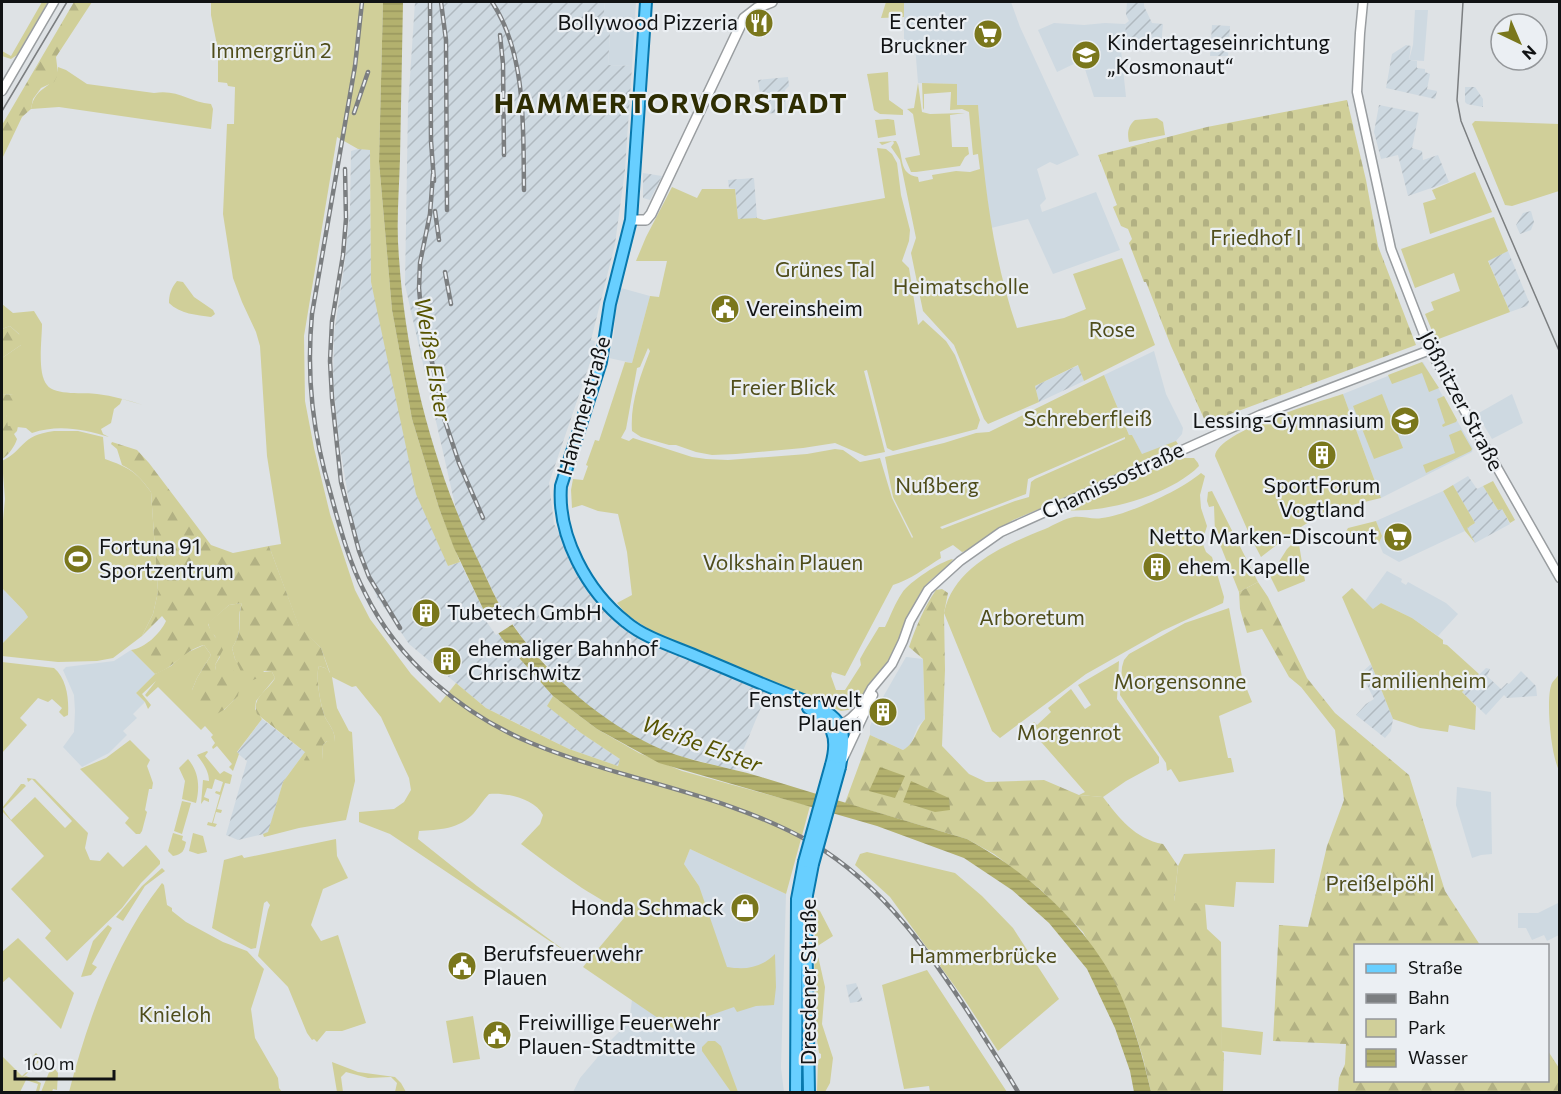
<svg xmlns="http://www.w3.org/2000/svg" width="1561" height="1094" font-family="Commissioner,sans-serif">
	<style>
		.built { fill: #ced9e1 }
		.industrial { fill: url(#industrial-furrows) }
		.green { fill: #d0cf99; fill-rule: evenodd }
		.forest { fill: url(#forest-firs) }
		.cemetery { fill: url(#cemetery-stones) }
		.water { fill: url(#water-rules) }
		.pier { fill: #dee2e5 }
		.lines { fill: none; stroke-linecap: round; stroke-linejoin: round }
		.tertiary-casing { stroke: #999da0; stroke-width: 11 }
		.secondary-casing { stroke: #999da0; stroke-width: 12 }
		.primary-casing { stroke: #0878ad; stroke-width: 14 }
		.tertiary { stroke: #fff; stroke-width: 8 }
		.secondary { stroke: #fff; stroke-width: 9 }
		.primary { stroke: #68cfff; stroke-width: 10 }
		.tram { stroke: #7b7e80; stroke-width: 1.5 }
		.rail-casing { stroke: #7b7e80; stroke-width: 4.5 }
		.rail { stroke: #ebeff3; stroke-width: 2; stroke-dasharray: 7; stroke-linecap: butt }
		.primary-bridge-casing { stroke: #0878ad; stroke-width: 14; stroke-linecap: butt }
		.primary-bridge { stroke: #68cfff; stroke-width: 10 }
		.labels { text-anchor: middle; stroke-width: 4.5; stroke-linejoin: round; paint-order: stroke }
		.poi-label { font-size: 21px; fill: #111314; stroke: #ebeff3; text-anchor: start }
		.park-label { font-size: 21px; fill: #4f4d1b; stroke: #ebeff3 }
		.street-label { font-size: 21px; fill: #111314; stroke: #ebeff3 }
		.water-label { font-size: 22px; font-style: italic; fill: #575400; stroke: #ebeff3 }
		.district-label { font-size: 27px; font-weight: bold; letter-spacing: 1.5px; fill: #2e2d02; stroke: #ebeff3 }
	</style>
	<defs>
		<pattern id="industrial-furrows" width="10" height="10" patternUnits="userSpaceOnUse" patternTransform="scale(1.5)"><rect width="10" height="10" fill="#ced9e1"/><path d="M-1 1l2-2M0 10L10 0M9 11l2-2" fill="none" stroke="#b0b9c0"/></pattern>
		<pattern id="forest-firs" width="22" height="20" patternUnits="userSpaceOnUse" patternTransform="scale(1.5)"><rect width="22" height="20" fill="#d0cf99"/><path d="M5 1l3.5 6h-7zM16 11l3.5 6h-7z" fill="#b2b183"/></pattern>
		<pattern id="cemetery-stones" width="16" height="16" patternUnits="userSpaceOnUse" patternTransform="scale(1.5)"><rect width="16" height="16" fill="#d0cf99"/><path d="M2 7V4a2 2 0 0 1 4 0v3zM10 15v-3a2 2 0 0 1 4 0v3z" fill="#b2b183"/></pattern>
		<pattern id="water-rules" width="6" height="5" patternUnits="userSpaceOnUse" patternTransform="scale(1.5)"><rect width="6" height="5" fill="#b3b16e"/><path d="M0 2.5h6" fill="none" stroke="#99975e"/></pattern>
	</defs>
	<rect width="100%" height="100%" fill="#dee2e5"/>
	<!-- built -->
	<path class="built" d="M 605,2 L 636,2 L 632,66 L 608,65 L 610,32 L 602,31 Z
		M 904,2 L 1011,2 L 1020,27 L 1079,155 L 1057,165 L 1050,162 L 1037,169 L 1046,199 L 1040,205 L 1042,212 L 1096,192 L 1120,250 L 1053,274 L 1028,219 L 991,228 L 983,168 L 978,105 L 957,105 L 956,84 L 918,83 L 915,45 L 904,39 Z
		M 1415,10 L 1428,10 L 1424,61 L 1409,60 L 1413,45 Z
		M 1054,23 L 1084,25 L 1105,23 L 1125,24 L 1127,48 L 1121,50 L 1126,97 L 1094,97 L 1082,60 L 1057,72 L 1038,30 Z
		M 621,288 L 650,296 L 632,363 L 609,358 L 614,334 L 615,314 Z
		M 1154,351 L 1166,394 L 1183,428 L 1182,434 L 1176,441 L 1142,455 L 1132,435 L 1129,435 L 1104,375 Z
		M 1423,362 L 1473,448 L 1472,452 L 1381,498 L 1343,394 Z
		M 1512,394 L 1523,423 L 1492,439 L 1477,414 Z
		M 1443,491 L 1465,531 L 1399,562 L 1383,553 L 1379,543 L 1382,536 L 1376,521 Z
		M 1387,571 L 1402,579 L 1401,582 L 1406,585 L 1408,582 L 1446,603 L 1458,614 L 1438,636 L 1412,618 L 1381,603 L 1373,609 L 1365,601 Z
		M 2,588 L 24,611 L 28,617 L 2,644 Z
		M 131,650 L 155,674 L 136,693 L 145,702 L 133,714 L 137,718 L 123,731 L 127,735 L 109,753 L 82,767 L 63,747 L 74,732 L 75,711 L 74,695 L 63,670 L 66,667 L 114,661 Z
		M 906,657 L 923,659 L 925,719 L 918,726 L 910,746 L 903,750 L 870,735 L 870,726 L 883,697 Z
		M 1457,787 L 1491,792 L 1492,854 L 1481,855 L 1472,858 L 1456,805 Z
		M 690,849 L 786,894 L 781,1068 L 784,1092 L 573,1092 L 580,1078 L 597,1058 L 600,1051 L 629,1022 L 632,1000 L 699,886 L 684,864 Z
		M 1558,903 L 1559,935 L 1547,941 L 1544,935 L 1532,940 L 1526,928 L 1518,928 L 1518,913 L 1538,913 Z"/>
	<!-- industrial -->
	<path class="industrial" d="M 415,2 L 605,2 L 602,31 L 610,32 L 608,65 L 632,66 L 625,170 L 615,244 L 591,340 L 595,341 L 594,351 L 549,483 L 554,524 L 597,601 L 624,626 L 767,693 L 735,770 L 671,754 L 645,742 L 604,719 L 584,703 L 566,686 L 523,639 L 498,602 L 458,518 L 405,285 L 408,107 Z
		M 1127,2 L 1144,2 L 1144,6 L 1152,23 L 1163,24 L 1161,46 L 1149,45 L 1127,48 L 1125,24 L 1129,21 L 1126,15 Z
		M 1212,25 L 1230,26 L 1228,56 L 1210,56 Z
		M 1406,45 L 1411,46 L 1409,60 L 1417,61 L 1417,68 L 1425,69 L 1425,72 L 1430,74 L 1427,89 L 1437,91 L 1435,99 L 1386,88 L 1392,54 Z
		M 788,77 L 789,86 L 785,90 L 786,112 L 763,114 L 758,80 Z
		M 1465,87 L 1475,87 L 1483,99 L 1483,107 L 1467,104 L 1465,102 Z
		M 1379,105 L 1419,113 L 1412,148 L 1422,151 L 1423,160 L 1438,155 L 1449,182 L 1408,196 L 1398,155 L 1381,159 L 1374,132 Z
		M 358,149 L 370,150 L 371,282 L 448,566 L 460,562 L 487,617 L 503,640 L 553,696 L 548,706 L 581,733 L 620,759 L 618,766 L 569,749 L 486,708 L 409,644 L 377,597 L 356,545 L 339,441 L 333,383 L 334,333 L 344,268 L 350,211 L 351,151 Z
		M 643,173 L 662,176 L 650,200 L 643,198 Z
		M 754,178 L 757,218 L 738,220 L 735,189 L 729,188 L 728,180 Z
		M 1531,211 L 1534,222 L 1531,230 L 1520,234 L 1516,225 L 1523,213 Z
		M 1508,251 L 1529,302 L 1527,306 L 1510,312 L 1488,260 Z
		M 1079,365 L 1084,381 L 1039,402 L 1035,386 Z
		M 1468,476 L 1477,489 L 1483,486 L 1498,510 L 1502,509 L 1510,524 L 1475,543 L 1467,528 L 1475,523 L 1453,485 Z
		M 1371,664 L 1393,719 L 1391,731 L 1385,738 L 1356,715 L 1366,704 L 1374,699 L 1361,673 Z
		M 1486,668 L 1490,669 L 1487,676 L 1501,689 L 1507,683 L 1509,684 L 1521,671 L 1536,686 L 1537,696 L 1507,698 L 1504,695 L 1486,715 L 1462,692 Z
		M 262,719 L 305,752 L 283,782 L 268,833 L 238,840 L 226,835 L 247,761 L 237,753 Z
		M 856,983 L 863,1001 L 850,1003 L 846,985 Z"/>
	<!-- green -->
	<path class="green" d="M 42,2 L 48,2 L 17,55 L 11,59 L 2,56 L 2,51 L 11,56 Z
		M 211,2 L 383,2 L 379,162 L 392,310 L 412,419 L 439,508 L 460,562 L 448,566 L 416,494 L 371,282 L 370,150 L 358,149 L 337,137 L 304,336 L 305,401 L 314,448 L 330,514 L 355,590 L 370,619 L 411,674 L 440,703 L 456,683 L 486,708 L 522,726 L 569,749 L 618,766 L 620,759 L 581,733 L 547,706 L 553,696 L 597,729 L 639,753 L 682,771 L 810,806 L 786,894 L 690,849 L 684,864 L 699,886 L 727,967 C 746,970 761,968 775,954 L 776,987 L 774,1005 L 756,1006 L 737,1012 L 734,1007 L 694,1021 L 677,1031 L 583,967 L 624,918 C 611,903 597,898 582,888 C 561,874 541,859 521,844 L 540,824 L 543,815 C 535,799 506,792 489,794 C 483,800 479,807 474,813 C 460,829 438,830 419,831 L 418,839 L 477,886 L 572,956 L 390,834 L 359,822 L 359,812 L 394,809 L 404,802 L 411,790 L 409,778 L 381,717 L 356,686 L 352,687 L 332,677 L 337,708 L 349,731 L 352,732 L 355,781 L 346,820 L 299,828 L 264,837 L 263,834 L 268,832 L 283,782 L 305,752 L 322,760 L 323,745 L 327,741 L 335,742 C 335,732 331,727 326,719 C 321,709 315,676 319,666 L 325,668 L 330,673 L 321,648 L 299,627 L 269,546 L 281,544 L 267,456 L 260,346 L 256,332 L 242,302 L 233,278 L 223,214 L 227,124 L 234,124 L 235,87 L 228,86 L 227,83 L 218,82 L 218,57 L 221,57 L 221,53 L 218,50 L 211,15 Z
		M 886,2 L 904,2 L 904,17 L 881,18 Z
		M 58,67 L 66,70 L 87,84 L 154,93 C 178,89 189,102 211,104 L 213,109 L 211,129 L 59,107 L 31,109 C 35,84 57,89 58,67 Z
		M 888,72 L 889,100 L 903,110 L 903,115 L 880,114 L 874,110 L 867,74 Z
		M 918,83 L 922,112 L 930,114 L 965,113 L 950,115 L 952,147 L 968,147 L 969,154 L 965,157 L 960,166 L 916,172 L 911,172 L 905,158 L 920,155 L 913,114 L 907,109 L 914,108 Z
		M 922,83 L 957,84 L 957,105 L 978,105 C 984,180 992,256 1017,328 L 1064,318 L 1086,309 L 1073,274 L 1122,258 L 1155,345 L 1084,381 L 1078,365 L 1035,386 L 1039,402 L 988,424 L 984,419 L 954,345 L 923,311 L 911,253 L 916,238 L 900,160 L 891,147 L 894,143 L 893,141 L 882,145 L 879,142 L 896,141 C 905,155 897,174 918,177 L 919,182 L 933,179 L 932,175 L 956,171 L 970,172 L 980,169 L 978,154 L 973,155 L 969,112 L 962,109 L 950,110 L 951,92 L 924,94 L 924,110 L 923,108 Z
		M 1157,118 L 1163,122 L 1165,135 L 1129,142 C 1127,133 1128,126 1135,120 Z
		M 888,119 L 894,120 L 896,135 L 878,138 L 875,120 Z
		M 1475,121 L 1559,124 L 1559,191 L 1512,206 L 1505,205 L 1472,124 Z
		M 877,148 L 886,149 L 892,154 L 897,163 L 901,195 L 910,230 L 909,241 L 902,261 L 909,268 L 918,325 L 923,320 L 946,341 L 955,355 L 980,420 L 977,429 L 893,451 L 887,448 L 867,370 L 864,371 L 885,452 L 865,456 L 835,443 L 803,448 L 736,454 L 712,455 L 696,452 L 676,445 L 669,445 L 641,437 L 632,431 C 630,404 640,376 650,351 L 648,348 L 640,367 L 637,368 L 626,429 L 621,438 L 629,441 L 633,438 L 692,457 L 706,459 L 728,460 L 807,454 L 835,449 L 843,450 L 860,462 L 880,458 L 892,498 L 912,538 L 913,537 L 893,497 L 885,457 L 944,443 L 976,433 L 989,432 L 1104,375 L 1129,435 L 1132,435 L 1142,454 L 1176,441 L 1178,444 L 1103,482 L 1013,520 L 966,551 L 962,552 L 953,545 L 940,552 L 941,558 C 925,568 910,580 893,585 L 845,676 L 832,672 L 831,676 L 836,690 L 845,690 L 861,665 L 860,659 L 865,650 L 879,627 L 885,627 C 890,617 895,603 902,593 C 909,582 941,561 953,559 C 948,569 934,575 926,585 C 910,605 905,631 893,653 C 883,671 867,689 855,706 L 848,710 L 841,711 L 658,635 L 627,615 L 617,603 L 632,595 L 627,552 L 618,514 L 598,511 L 582,505 L 572,508 L 571,490 L 573,479 L 583,480 L 588,466 L 586,465 L 595,440 L 599,441 L 625,362 L 632,363 L 650,296 L 659,297 L 667,261 L 636,261 L 646,237 L 672,187 L 697,198 L 702,189 L 735,189 L 738,219 L 757,218 L 764,220 L 885,198 ZM 1125,437 L 1125,439 L 1035,479 L 1031,482 L 1029,497 L 1015,501 L 942,529 L 940,527 L 1026,494 L 1028,479 Z
		M 1475,172 L 1492,212 L 1430,234 L 1423,203 L 1436,199 L 1432,190 Z
		M 1494,217 L 1508,251 L 1488,261 L 1510,312 L 1436,340 L 1425,314 L 1434,310 L 1431,302 L 1460,291 L 1454,273 L 1415,288 L 1401,249 Z
		M 177,281 L 183,282 L 194,297 L 213,310 L 215,314 L 211,317 C 197,315 180,314 169,303 C 169,295 171,288 177,281 Z
		M 2,304 L 13,313 L 34,311 L 42,324 C 42,340 37,373 47,385 C 55,396 85,392 97,394 C 113,396 128,400 143,405 L 122,399 L 120,404 L 114,409 L 111,423 L 101,429 L 103,434 L 109,437 C 83,429 58,424 32,433 L 26,428 L 8,426 L 5,420 L 13,395 L 2,394 L 2,358 L 21,345 L 19,334 L 10,326 L 2,329 Z
		M 1422,362 L 1439,388 L 1429,392 L 1422,373 L 1392,384 L 1388,375 Z
		M 1343,394 L 1381,498 L 1327,511 L 1296,530 L 1261,557 L 1251,538 L 1215,456 C 1217,431 1319,402 1343,394 Z
		M 1382,394 L 1403,448 L 1374,459 L 1353,406 Z
		M 1444,396 L 1457,420 L 1456,422 L 1443,427 L 1442,425 L 1445,423 L 1437,399 Z
		M 1461,430 L 1472,449 L 1471,451 L 1426,473 L 1423,465 L 1455,453 L 1449,435 Z
		M 54,431 L 78,431 L 103,437 L 105,459 C 128,467 137,472 151,492 L 158,592 L 153,614 L 142,636 L 113,658 L 97,661 L 58,662 L 2,656 L 2,644 L 28,617 L 24,611 L 2,588 L 2,531 L 5,499 L 2,461 C 26,449 19,436 54,431 Z
		M 1182,455 L 1184,458 L 1194,458 L 1198,463 L 1199,466 C 1171,495 1103,514 1064,510 L 1104,494 Z
		M 1201,473 L 1205,476 L 1200,495 L 1201,508 L 1207,526 L 1202,542 L 1206,552 L 1212,557 L 1224,597 L 1223,603 L 1162,631 L 1086,674 L 1000,738 L 992,731 L 944,613 C 954,566 1005,545 1045,529 C 1054,525 1065,518 1074,517 C 1083,516 1093,520 1102,518 C 1128,515 1181,490 1201,473 Z
		M 1493,481 L 1515,520 L 1510,523 L 1502,509 L 1498,510 L 1483,486 Z
		M 1453,485 L 1475,523 L 1467,528 L 1475,543 L 1465,531 L 1443,491 Z
		M 1212,491 L 1258,582 L 1239,592 L 1215,532 L 1214,506 L 1209,507 L 1207,501 L 1208,492 Z
		M 1376,521 L 1382,536 L 1379,543 C 1368,540 1354,541 1345,533 L 1348,528 Z
		M 1298,538 L 1305,581 L 1278,592 L 1270,576 L 1287,549 Z
		M 1352,588 L 1373,609 L 1381,603 L 1412,618 L 1443,640 L 1443,644 L 1447,645 L 1479,674 L 1462,692 L 1476,706 L 1475,730 L 1449,725 L 1448,732 L 1420,728 L 1393,719 L 1371,664 L 1342,597 Z
		M 242,603 C 235,622 245,628 232,648 L 235,659 L 243,672 L 272,672 L 275,678 L 256,701 L 255,709 L 262,719 L 237,752 L 239,754 L 233,771 L 229,767 L 232,764 L 217,746 L 213,749 L 212,747 L 215,743 L 211,737 L 213,735 L 205,726 L 201,730 L 158,687 L 147,697 L 145,695 L 156,681 L 142,694 L 151,705 L 148,709 L 145,702 L 136,693 L 155,674 L 171,666 L 184,654 L 204,645 L 211,655 L 197,678 L 192,690 L 224,710 L 235,699 L 232,670 L 216,670 L 215,665 L 220,657 L 215,636 L 211,633 L 208,623 L 229,605 Z
		M 1229,608 L 1242,677 L 1252,702 L 1219,716 L 1228,758 L 1231,758 L 1234,772 L 1179,782 L 1171,769 L 1167,771 L 1166,763 L 1120,695 L 1122,667 L 1124,660 L 1129,654 L 1185,623 Z
		M 1119,661 L 1117,699 L 1159,757 L 1159,763 L 1126,781 L 1103,797 L 1079,795 L 1085,792 L 1028,727 L 1034,722 L 1037,725 L 1051,712 L 1048,708 L 1071,689 L 1085,709 L 1091,705 L 1078,685 Z
		M 2,662 L 54,668 C 67,679 69,699 68,715 L 64,717 L 59,712 L 62,708 L 52,699 L 48,702 L 38,698 L 20,718 L 27,725 L 2,753 Z
		M 1559,674 L 1559,770 C 1551,756 1546,702 1551,686 C 1552,681 1557,678 1559,674 Z
		M 130,740 L 150,760 L 147,766 L 153,783 L 152,789 L 149,789 L 145,810 L 147,812 L 142,831 L 140,834 L 136,834 L 125,823 L 129,818 L 80,769 L 106,758 Z
		M 207,751 L 208,752 L 205,756 L 220,774 L 224,771 L 232,775 L 230,784 L 225,783 L 217,809 L 222,810 L 221,813 L 216,812 L 213,823 L 217,824 L 215,827 L 207,825 L 208,822 L 212,823 L 220,795 L 215,793 L 216,791 L 220,792 L 223,782 L 215,779 L 212,789 L 207,788 L 204,797 L 209,799 L 209,802 L 204,800 L 201,804 L 203,780 L 209,781 C 209,771 203,763 197,755 Z
		M 188,759 C 199,772 200,787 196,803 L 182,799 L 185,781 L 179,768 Z
		M 27,778 L 35,779 L 88,833 L 85,848 L 90,860 L 100,861 L 108,852 L 123,867 L 146,845 L 160,861 L 160,864 L 141,883 L 122,908 L 67,961 L 45,938 L 51,931 L 11,889 L 44,856 L 2,811 L 2,808 L 21,784 L 24,784 L 26,786 L 3,809 L 11,820 L 35,797 L 65,828 L 72,821 L 32,779 L 28,782 Z
		M 182,801 L 191,803 L 182,834 L 174,831 Z
		M 173,833 L 183,836 L 182,840 L 186,842 C 184,851 183,854 173,856 L 168,851 Z
		M 193,833 L 203,836 L 207,852 L 198,854 L 189,851 Z
		M 336,839 L 337,856 L 348,878 L 323,889 L 311,925 L 321,941 L 338,935 L 366,1023 L 342,1031 L 326,1031 L 317,1042 L 314,1039 L 312,1040 L 307,1033 L 288,987 L 258,956 L 268,910 L 270,905 L 267,901 L 264,903 L 256,948 L 251,949 L 212,928 L 224,860 L 242,855 L 244,858 Z
		M 1275,849 L 1274,883 L 1236,882 L 1234,907 L 1174,902 L 1178,866 L 1184,854 Z
		M 867,852 L 955,873 L 982,896 L 1013,928 L 1059,999 L 998,1051 L 964,999 L 890,897 L 855,865 L 860,854 Z
		M 162,868 L 165,871 L 145,886 L 123,921 L 116,917 L 142,886 Z
		M 162,883 L 164,885 L 167,905 L 172,908 L 172,911 L 186,922 L 223,942 L 247,951 L 264,969 L 251,1009 L 255,1038 L 278,1078 L 279,1088 L 282,1092 L 69,1092 C 88,1019 115,943 162,883 Z
		M 815,909 L 820,911 L 833,936 L 816,947 L 825,987 L 822,1024 L 833,1058 L 830,1083 L 825,1092 L 817,1092 L 818,1060 L 821,1058 L 821,1054 L 819,1053 L 814,1019 Z
		M 108,925 L 112,928 L 92,964 L 97,967 L 91,975 L 81,977 L 93,941 Z
		M 18,938 L 74,993 L 61,1029 L 9,977 L 2,983 L 2,952 Z
		M 927,970 L 1007,1092 L 930,1092 L 929,1086 L 904,1089 L 882,985 Z
		M 473,1016 L 480,1059 L 453,1063 L 446,1021 Z
		M 1221,1027 L 1263,1032 L 1261,1055 L 1222,1051 Z
		M 708,1041 L 715,1041 L 721,1046 L 738,1092 L 731,1092 L 702,1051 L 702,1047 Z
		M 36,1053 L 42,1059 L 23,1077 L 26,1076 L 41,1083 L 39,1092 L 36,1091 L 38,1084 L 26,1080 L 20,1092 L 2,1092 L 2,1056 L 22,1076 L 31,1068 L 27,1063 Z
		M 332,1062 L 358,1072 L 395,1077 L 401,1083 L 406,1092 L 395,1092 L 397,1083 L 391,1077 L 368,1078 L 346,1072 L 341,1077 L 343,1092 L 337,1092 Z
		M 52,1065 L 58,1073 L 57,1090 L 53,1089 L 52,1092 L 41,1092 Z"/>
	<!-- forest -->
	<path class="forest" d="M 74,2 L 92,2 L 56,57 L 58,74 L 54,82 L 41,88 L 33,99 L 31,109 L 22,117 L 2,159 L 2,125 Z
		M 10,326 L 23,338 L 21,345 L 2,358 L 2,329 Z
		M 2,394 L 13,395 C 18,404 16,412 6,416 L 8,426 L 18,426 L 17,431 L 14,434 L 17,439 C 15,446 8,456 2,459 Z
		M 112,442 L 137,450 L 149,463 L 211,545 L 233,553 L 269,546 L 299,626 L 321,648 L 331,677 L 325,668 L 319,666 C 315,676 321,709 326,719 C 331,727 335,732 335,742 L 331,743 L 327,741 L 323,745 L 322,760 L 318,768 L 311,770 L 308,768 L 304,760 L 307,755 L 305,752 L 257,714 C 251,697 269,690 275,678 L 272,672 L 264,671 L 259,678 L 246,682 L 235,659 L 232,648 C 245,628 236,622 242,603 L 229,605 L 208,624 C 211,634 219,639 223,650 L 215,665 L 216,670 L 232,670 L 236,672 L 239,689 L 238,696 C 231,703 225,710 217,714 L 201,708 L 193,698 L 192,690 L 197,678 L 211,655 L 204,645 C 184,650 174,668 155,674 L 131,650 C 145,648 160,634 166,621 L 162,616 L 142,636 L 153,614 L 158,592 L 151,492 C 143,481 135,471 122,465 L 117,449 L 111,444 Z
		M 1258,582 L 1268,597 L 1307,678 L 1335,713 L 1409,775 L 1445,891 L 1480,945 L 1356,946 L 1356,1080 L 1548,1080 L 1548,1051 L 1559,1068 L 1559,1092 L 1338,1092 L 1339,1078 L 1345,1064 L 1346,1044 L 1273,1041 L 1279,925 L 1308,927 L 1327,846 L 1344,800 L 1335,730 L 1301,687 L 1289,677 L 1262,629 L 1247,633 L 1240,609 L 1239,592 Z
		M 942,589 L 948,593 L 944,613 L 945,670 L 942,746 L 969,774 L 986,782 L 1044,780 L 1079,795 L 1103,797 C 1119,818 1135,839 1163,844 L 1178,866 L 1174,901 L 1205,904 L 1207,929 L 1221,942 L 1222,1051 L 1224,1053 L 1223,1092 L 1151,1092 L 1143,1058 L 1131,1019 L 1083,932 L 1040,889 L 994,854 L 967,839 L 845,803 L 870,735 L 903,750 C 915,744 916,729 925,719 L 923,659 L 909,647 C 916,627 924,607 936,590 Z"/>
	<!-- cemetery -->
	<path class="cemetery" d="M 1347,100 L 1366,180 L 1378,246 L 1416,345 L 1206,423 L 1171,346 L 1146,282 L 1144,282 L 1129,243 L 1132,239 L 1128,229 L 1121,226 L 1113,207 L 1117,205 L 1098,155 L 1207,127 Z"/>
	<!-- water -->
	<path class="water" d="M 383,2 L 403,2 C 402,54 401,106 400,159 C 399,192 396,225 399,258 C 406,362 433,466 478,560 C 485,574 491,589 498,602 C 532,660 586,711 644,741 C 680,761 722,765 761,777 C 830,798 898,819 967,839 C 1020,868 1069,909 1102,960 C 1127,998 1141,1049 1151,1092 L 1134,1092 L 1130,1071 L 1115,1028 L 1087,969 L 1049,923 L 1012,890 L 964,858 L 877,826 L 659,763 L 597,729 L 553,696 L 503,640 L 487,617 L 454,548 L 439,508 L 412,419 L 392,310 L 379,162 Z
		M 880,767 L 905,776 L 895,798 L 869,791 Z
		M 911,781 L 949,798 L 950,810 L 935,812 L 903,802 Z"/>
	<!-- pier -->
	<path class="pier" d="M 506,609 L 516,622 L 496,635 L 486,621 Z"/>
	<g class="lines">
		<!-- tertiary casing -->
		<g class="tertiary-casing">
			<path id="tertiary" d="M 1363,2 L 1360,33 L 1357,92 L 1391,249 L 1430,350 L 1560,578
				M 2,91 L 54,2
				M 836,729 L 851,718 L 861,708 L 872,688 L 892,664 L 903,641 L 910,621 L 928,590 L 960,561 L 1001,532 L 1260,415 L 1430,350
				M 843,759 L 873,695"/>
		</g>
		<!-- secondary casing -->
		<g class="secondary-casing">
			<path id="secondary" d="M 631,220 L 646,220 L 651,214 L 744,18 L 757,8 L 772,2"/>
		</g>
		<!-- primary casing -->
		<g class="primary-casing">
			<path id="primary" d="M 646,2 L 631,220 L 610,304 L 601,362 L 561,486 C 557,536 587,591 626,622 C 645,638 673,646 696,656 C 735,672 772,689 811,703 C 846,721 846,730 840,767
				M 808,708 C 833,724 839,736 831,765
				M 796,1092 L 797,899 L 804,862
				M 809,1092 L 806,919 L 807,895 L 813,864"/>
		</g>
		<!-- tertiary -->
		<use href="#tertiary" class="tertiary"/>
		<!-- secondary -->
		<use href="#secondary" class="secondary"/>
		<!-- primary -->
		<use href="#primary" class="primary"/>
		<!-- tram -->
		<path class="tram" d="M 1463,2 L 1457,100 L 1461,121 L 1476,158 L 1560,353
			M 2,111 L 67,2"/>
		<!-- rail casing -->
		<g class="rail-casing">
			<path id="rail" d="M 362,2 L 355,66 L 312,314 C 306,378 313,434 331,495 C 340,528 349,562 365,593 C 398,661 462,714 531,743 C 623,781 725,793 812,843 C 885,886 934,958 979,1029 C 992,1050 1006,1071 1018,1092
				M 430,2 L 431,141 L 434,181
				M 441,2 L 446,40 L 447,210
				M 492,2 C 527,55 523,129 524,190
				M 500,35 L 503,64 L 504,155
				M 354,113 L 368,72
				M 345,169 L 346,219 L 343,255 L 332,321 L 330,361 L 332,398 L 341,482 L 359,551 L 369,577 L 400,628
				M 433,174 L 430,214 L 420,263 L 419,288 L 421,311 L 444,418 L 459,463 L 483,518
				M 435,211 L 439,240
				M 445,272 L 451,304"/>
		</g>
		<!-- rail -->
		<use href="#rail" class="rail"/>
		<!-- primary-bridge casing -->
		<g class="primary-bridge-casing">
			<path id="primary-bridge" d="M 804,862 L 831,765
				M 813,864 L 840,767"/>
		</g>
		<!-- primary-bridge -->
		<use href="#primary-bridge" class="primary-bridge"/>
	</g>
	<!-- icons -->
	<defs>
		<g id="restaurant-disc" transform="scale(1.5)"><circle r="9.5" fill="#7a771c" stroke="#ebeff3"/><path d="M-5-6h1v4h1v-4h1v4h1v-4h1v5L-1.5 .5V6h-2V.5L-5-1ZM5-6V6H3V1.5H1.5Q1.5-4 5-6Z" fill="#fff"/></g>
		<g id="supermarket-disc" transform="scale(1.5)"><circle r="9.5" fill="#7a771c" stroke="#ebeff3"/><path d="M-6-5.5h2.5l.6 2H6L4.5 2H-2.5L-4.4-4H-6ZM-1.5 3.2a1.3 1.3 0 1 0 .1 0ZM3 3.2a1.3 1.3 0 1 0 .1 0Z" fill="#fff"/></g>
		<g id="school-disc" transform="scale(1.5)"><circle r="9.5" fill="#7a771c" stroke="#ebeff3"/><path d="M0-5L7-2L0 1L-7-2ZM-4 1L0 2.5L4 1V4Q0 6-4 4Z" fill="#fff"/></g>
		<g id="civic-disc" transform="scale(1.5)"><circle r="9.5" fill="#7a771c" stroke="#ebeff3"/><path d="M-.6-6.5H3V-4.5H.6V-3L4-1V1h2V6H-6V1h2V-1L-.6-3ZM-1.2 2.5V6h2.4V2.5Z" fill="#fff"/></g>
		<g id="building-disc" transform="scale(1.5)"><circle r="9.5" fill="#7a771c" stroke="#ebeff3"/><path d="M-4-6H4V6H1V3H-1V6H-4ZM-2.5-4.3h1.7v1.8h-1.7ZM.8-4.3h1.7v1.8H.8ZM-2.5-1h1.7V.8h-1.7ZM.8-1h1.7V.8H.8Z" fill="#fff"/></g>
		<g id="stadium-disc" transform="scale(1.5)"><circle r="9.5" fill="#7a771c" stroke="#ebeff3"/><path d="M0-5a6.5 5 0 1 0 0 10a6.5 5 0 1 0 0-10ZM-3.5-1.8h7v3.6h-7Z" fill="#fff"/></g>
		<g id="shop-disc" transform="scale(1.5)"><circle r="9.5" fill="#7a771c" stroke="#ebeff3"/><path d="M-5-2.5h2.3a2.7 3.5 0 0 1 5.4 0H5L5.5 6h-11ZM-1.5-2.5h3a1.5 2.3 0 0 0-3 0Z" fill="#fff"/></g>
	</defs>
	<g fill-rule="evenodd">
		<use href="#restaurant-disc" x="759" y="23"/>
		<use href="#supermarket-disc" x="988" y="34"/>
		<use href="#school-disc" x="1086" y="55"/>
		<use href="#civic-disc" x="725" y="309"/>
		<use href="#school-disc" x="1405" y="421"/>
		<use href="#building-disc" x="1322" y="455"/>
		<use href="#supermarket-disc" x="1398" y="537"/>
		<use href="#stadium-disc" x="78" y="559"/>
		<use href="#building-disc" x="1157" y="567"/>
		<use href="#building-disc" x="426" y="613"/>
		<use href="#building-disc" x="447" y="661"/>
		<use href="#building-disc" x="883" y="712"/>
		<use href="#shop-disc" x="745" y="908"/>
		<use href="#civic-disc" x="462" y="966"/>
		<use href="#civic-disc" x="497" y="1035"/>
	</g>
	<g class="labels">
		<!-- poi labels -->
		<g class="poi-label">
			<text x="967" y="29" text-anchor="end">E center<tspan x="967" dy="24">Bruckner</tspan></text>
			<text x="738" y="30" text-anchor="end">Bollywood Pizzeria</text>
			<text x="1107" y="50">Kindertageseinrichtung<tspan x="1107" dy="24">„Kosmonaut“</tspan></text>
			<text x="746" y="316">Vereinsheim</text>
			<text x="1384" y="428" text-anchor="end">Lessing-Gymnasium</text>
			<text x="1322" y="493" text-anchor="middle">SportForum<tspan x="1322" dy="24">Vogtland</tspan></text>
			<text x="1377" y="544" text-anchor="end">Netto Marken-Discount</text>
			<text x="99" y="554">Fortuna 91<tspan x="99" dy="24">Sportzentrum</tspan></text>
			<text x="1178" y="574">ehem. Kapelle</text>
			<text x="447" y="620">Tubetech GmbH</text>
			<text x="468" y="656">ehemaliger Bahnhof<tspan x="468" dy="24">Chrischwitz</tspan></text>
			<text x="862" y="707" text-anchor="end">Fensterwelt<tspan x="862" dy="24">Plauen</tspan></text>
			<text x="724" y="915" text-anchor="end">Honda Schmack</text>
			<text x="483" y="961">Berufsfeuerwehr<tspan x="483" dy="24">Plauen</tspan></text>
			<text x="518" y="1030">Freiwillige Feuerwehr<tspan x="518" dy="24">Plauen-Stadtmitte</tspan></text>
		</g>
		<!-- park labels -->
		<g class="park-label">
			<text x="271" y="58">Immergrün 2</text>
			<text x="1256" y="245">Friedhof I</text>
			<text x="825" y="277">Grünes Tal</text>
			<text x="961" y="294">Heimatscholle</text>
			<text x="1112" y="337">Rose</text>
			<text x="783" y="395">Freier Blick</text>
			<text x="1088" y="426">Schreberfleiß</text>
			<text x="937" y="493">Nußberg</text>
			<text x="783" y="570">Volkshain Plauen</text>
			<text x="1032" y="625">Arboretum</text>
			<text x="1423" y="688">Familienheim</text>
			<text x="1180" y="689">Morgensonne</text>
			<text x="1069" y="740">Morgenrot</text>
			<text x="1380" y="891">Preißelpöhl</text>
			<text x="983" y="963">Hammerbrücke</text>
			<text x="175" y="1022">Knieloh</text>
		</g>
		<!-- street labels -->
		<g class="street-label">
			<text transform="translate(1461 401) rotate(62)" y="7">Jößnitzer Straße</text>
			<text transform="translate(584 406) rotate(-74)" y="7">Hammerstraße</text>
			<text transform="translate(1113 481) rotate(-25)" y="7">Chamissostraße</text>
			<text transform="translate(809 982) rotate(-90)" y="7">Dresdener Straße</text>
		</g>
		<!-- water labels -->
		<g class="water-label">
			<text transform="translate(433 359) rotate(80)" y="8">Weiße Elster</text>
			<text transform="translate(702 744) rotate(20)" y="8">Weiße Elster</text>
		</g>
		<!-- district labels -->
		<g class="district-label">
			<text x="671" y="113">HAMMERTORVORSTADT</text>
		</g>
	</g>
	<!-- border -->
	<rect width="1561" height="1094" fill="none" stroke="#111314" stroke-width="6"/>
	<!-- legend -->
	<rect x="1354" y="944" width="195" height="138" fill="#ebeff3" stroke="#94979a" stroke-width="1.5"/>
	<rect x="1366" y="964" width="30" height="9" fill="#68cfff" stroke="#94979a" stroke-width="1.5"/>
	<text x="1408" y="974" font-size="18" fill="#111314">Straße</text>
	<rect x="1366" y="994" width="30" height="9" fill="#7b7e80" stroke="#94979a" stroke-width="1.5"/>
	<text x="1408" y="1004" font-size="18" fill="#111314">Bahn</text>
	<rect x="1366" y="1019" width="30" height="18" fill="#d0cf99" stroke="#94979a" stroke-width="1.5"/>
	<text x="1408" y="1034" font-size="18" fill="#111314">Park</text>
	<rect x="1366" y="1049" width="30" height="18" fill="url(#water-rules)" stroke="#94979a" stroke-width="1.5"/>
	<text x="1408" y="1064" font-size="18" fill="#111314">Wasser</text>
	<!-- north arrow -->
	<g transform="translate(1519 42) rotate(136)"><circle r="28" fill="#ebeff3" stroke="#94979a" stroke-width="1.5"/>
	<path d="M0-4.5L10 22L0 15L-10 22Z" fill="#7a771c"/>
	<text y="-9" font-size="16" font-weight="bold" text-anchor="middle" fill="#111314">N</text>
	</g>
	<!-- scale -->
	<path d="M15 1070v9h99v-9" fill="none" stroke="#111314" stroke-width="3"/>
	<text x="24" y="1070" font-size="18" fill="#111314" stroke="#ebeff3" stroke-width="4.5" paint-order="stroke">100 m</text>
</svg>
